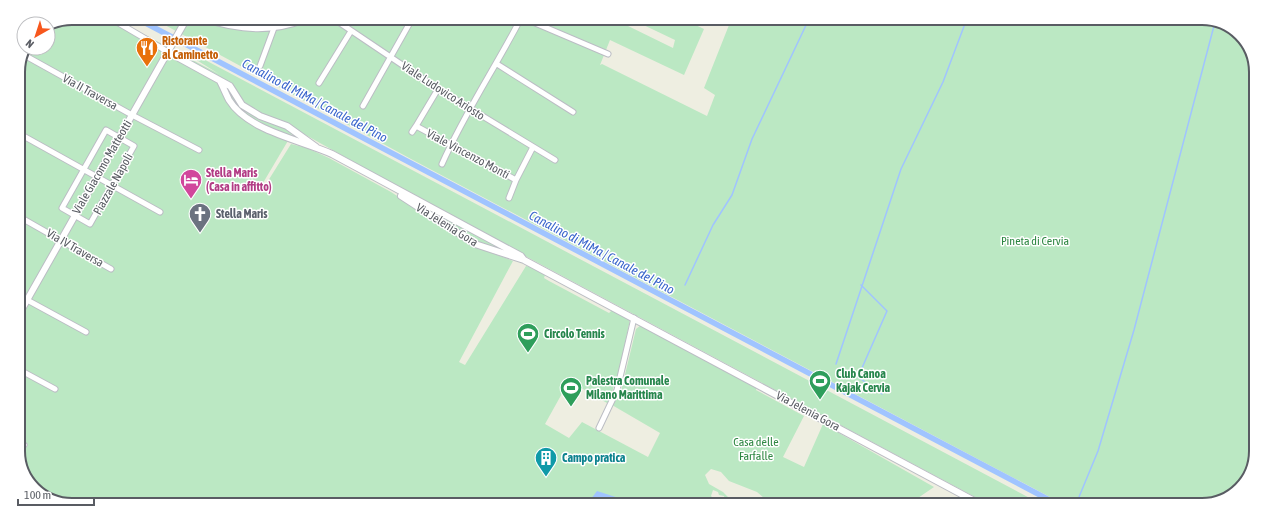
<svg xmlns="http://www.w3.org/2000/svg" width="1274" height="523" font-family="'Asap Condensed',sans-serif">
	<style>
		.green { fill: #bbe8c3 }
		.water { fill: #a0c4ff }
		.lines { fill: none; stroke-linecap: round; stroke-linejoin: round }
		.stream { stroke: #a0c4ff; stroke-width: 1.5 }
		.canal { stroke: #a0c4ff; stroke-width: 5.5 }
		.minor-casing { stroke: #bbbdc4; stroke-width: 7 }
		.tertiary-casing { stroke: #bbbdc4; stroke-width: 8 }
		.minor { stroke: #fff; stroke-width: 5 }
		.tertiary { stroke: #fff; stroke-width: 6 }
		.labels { text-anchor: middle; stroke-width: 3; stroke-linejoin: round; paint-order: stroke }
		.food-label { font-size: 12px; font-weight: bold; fill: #c56008; stroke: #fff; text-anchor: start }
		.street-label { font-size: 12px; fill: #595c63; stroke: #fff }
		.hotel-label { font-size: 12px; font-weight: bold; fill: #b23c85; stroke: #fff; text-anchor: start }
		.worship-label { font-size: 12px; font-weight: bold; fill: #5b616d; stroke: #fff; text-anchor: start }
		.park-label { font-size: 12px; fill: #2e8742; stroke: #fff }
		.leisure-label { font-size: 12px; font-weight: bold; fill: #27864d; stroke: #fff; text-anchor: start }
		.culture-label { font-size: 12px; font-weight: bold; fill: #0d838f; stroke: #fff; text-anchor: start }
		.water-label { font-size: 13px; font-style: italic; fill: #3965cc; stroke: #fff }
		.rim { fill: none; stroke: #595c63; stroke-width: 2 }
	</style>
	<rect width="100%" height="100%" fill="#eeeee1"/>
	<!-- green -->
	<path class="green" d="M 72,18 L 113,18 L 219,74 L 190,56 L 189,53 L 192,53 L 1041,504 L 988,504 L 443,212 L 295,129 L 303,140 L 292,134 L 260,188 L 263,189 L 291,144 L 307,148 L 329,158 L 391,192 L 476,247 L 513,261 L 459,362 L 465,365 L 526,266 L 531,267 L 545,275 L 544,278 L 549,281 L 609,313 L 612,310 L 630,320 L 619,371 L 609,401 L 607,403 L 569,381 L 545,424 L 569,438 L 582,422 L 648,457 L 660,433 L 612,405 L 621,391 L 636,329 L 641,325 L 757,387 L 756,390 L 804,416 L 783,457 L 804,467 L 823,424 L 934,487 L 915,500 L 913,504 L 770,503 L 757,492 L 729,481 L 721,472 L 711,469 L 705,475 L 709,484 L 723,492 L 734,503 L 726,503 L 724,496 L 719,495 L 718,492 L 713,490 L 711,496 L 717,503 L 52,501 L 29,484 L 18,454 L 18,69 L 28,48 L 48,48 L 48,28 Z
		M 152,18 L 626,20 L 624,24 L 673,48 L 675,40 L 633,20 L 685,20 L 704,29 L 684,75 L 610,40 L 600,65 L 602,64 L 707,116 L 715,95 L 704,88 L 731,20 L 1222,22 L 1245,39 L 1256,69 L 1252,471 L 1232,496 L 1202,505 L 1065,505 L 411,159 Z
		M 403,194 L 518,256 L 474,241 Z"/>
	<!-- water -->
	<path class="water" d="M 597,491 L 628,501 L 631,503 L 588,503 Z"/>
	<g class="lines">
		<!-- stream -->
		<path class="stream" d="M 1143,22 L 1146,22
			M 685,285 L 713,225 L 732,195 L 752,139 L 808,21
			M 861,285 L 887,311 L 858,377 L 882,394
			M 836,364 L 901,169 L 943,82 L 966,21
			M 1079,497 L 1098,451 L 1134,330 L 1215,22"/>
		<!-- canal -->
		<path class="canal" d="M 136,18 L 1057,504"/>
		<!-- minor casing -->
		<g class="minor-casing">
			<path id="minor" d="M 110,18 L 168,52
				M 334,19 L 438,89 L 555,160
				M 528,20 L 608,54
				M 24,55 L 132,115 L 199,150
				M 497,64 L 573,112
				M 260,66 L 274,28
				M 319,83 L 351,31
				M 438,89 L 416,126 L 516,180 L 533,147
				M 363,106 L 412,19
				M 106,130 L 134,146 L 90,224 L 62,208 Z
				M 412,132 L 416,126
				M 18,133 L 160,212
				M 442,164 C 464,114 495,68 520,20
				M 509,198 L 516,180
				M 18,216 L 111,269
				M 18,295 L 86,332
				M 18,369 L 55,389
				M 599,428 L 617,390 L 634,318
				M 18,441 L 24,445"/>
		</g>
		<!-- tertiary casing -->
		<g class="tertiary-casing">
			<path id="tertiary" d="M 203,18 C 237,30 271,33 305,19
				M 168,52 L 230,86 L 242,105 L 260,116 L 287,126 L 316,147
				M 220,81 C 223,87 226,94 229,100 C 248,131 301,140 332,154 L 521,256 L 524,260 L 980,504
				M 401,196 L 475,244 L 524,260
				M 18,316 L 187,18"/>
		</g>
		<!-- minor -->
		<use href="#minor" class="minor"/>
		<!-- tertiary -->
		<use href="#tertiary" class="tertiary"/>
	</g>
	<!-- icons -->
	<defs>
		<g id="restaurant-pin" transform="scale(1.15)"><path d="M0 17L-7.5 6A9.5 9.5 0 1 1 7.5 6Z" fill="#e8710a" stroke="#fff"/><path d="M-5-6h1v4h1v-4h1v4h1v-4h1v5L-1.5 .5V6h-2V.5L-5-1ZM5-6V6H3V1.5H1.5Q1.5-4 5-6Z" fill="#fff"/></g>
		<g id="hotel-pin" transform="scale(1.15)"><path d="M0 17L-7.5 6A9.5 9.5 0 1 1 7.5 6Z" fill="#d1479c" stroke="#fff"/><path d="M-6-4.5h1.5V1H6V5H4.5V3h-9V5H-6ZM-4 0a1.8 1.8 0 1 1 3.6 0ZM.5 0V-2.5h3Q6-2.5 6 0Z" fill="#fff"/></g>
		<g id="church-pin" transform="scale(1.15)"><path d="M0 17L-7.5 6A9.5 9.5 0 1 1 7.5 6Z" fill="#6b7280" stroke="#fff"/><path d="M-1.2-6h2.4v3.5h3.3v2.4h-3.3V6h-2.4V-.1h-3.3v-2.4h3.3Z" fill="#fff"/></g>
		<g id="stadium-pin" transform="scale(1.15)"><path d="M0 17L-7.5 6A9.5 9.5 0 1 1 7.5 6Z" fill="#2e9e5b" stroke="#fff"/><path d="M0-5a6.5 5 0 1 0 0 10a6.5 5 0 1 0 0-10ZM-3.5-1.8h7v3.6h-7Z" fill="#fff"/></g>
		<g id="building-pin" transform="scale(1.15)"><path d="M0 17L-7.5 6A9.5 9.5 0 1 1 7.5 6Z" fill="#0f9aa8" stroke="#fff"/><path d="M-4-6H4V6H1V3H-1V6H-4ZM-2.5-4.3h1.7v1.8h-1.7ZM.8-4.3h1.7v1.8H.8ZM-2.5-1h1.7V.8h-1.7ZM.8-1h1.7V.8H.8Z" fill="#fff"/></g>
	</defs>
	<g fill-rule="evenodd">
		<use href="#restaurant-pin" x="147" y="48"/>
		<use href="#hotel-pin" x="191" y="180"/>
		<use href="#church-pin" x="200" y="214"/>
		<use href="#stadium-pin" x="528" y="334"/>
		<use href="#stadium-pin" x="820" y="381"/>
		<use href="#stadium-pin" x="571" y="388"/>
		<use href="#building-pin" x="546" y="458"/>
	</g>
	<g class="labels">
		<!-- food labels -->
		<g class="food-label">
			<text x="162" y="45">Ristorante<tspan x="162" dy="14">al Caminetto</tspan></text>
		</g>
		<!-- street labels -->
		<g class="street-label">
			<text transform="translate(443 91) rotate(33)" y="4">Viale Ludovico Ariosto</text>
			<text transform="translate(90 92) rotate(29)" y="4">Via II Traversa</text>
			<text transform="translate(468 154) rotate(28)" y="4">Viale Vincenzo Monti</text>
			<text transform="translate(102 167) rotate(-60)" y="4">Viale Giacomo Matteotti</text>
			<text transform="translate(113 184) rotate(-61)" y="4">Piazzale Napoli</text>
			<text transform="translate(447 225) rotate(32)" y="4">Via Jelenia Gora</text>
			<text transform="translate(75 248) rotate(30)" y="4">Via IV Traversa</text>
			<text transform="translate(808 411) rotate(28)" y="4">Via Jelenia Gora</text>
		</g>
		<!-- hotel labels -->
		<g class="hotel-label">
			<text x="206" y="177">Stella Maris<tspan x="206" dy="14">(Casa in affitto)</tspan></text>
		</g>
		<!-- worship labels -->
		<g class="worship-label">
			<text x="216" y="218">Stella Maris</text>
		</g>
		<!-- park labels -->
		<g class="park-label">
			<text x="1035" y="245">Pineta di Cervia</text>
			<text x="756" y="446">Casa delle<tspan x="756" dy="14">Farfalle</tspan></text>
		</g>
		<!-- leisure labels -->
		<g class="leisure-label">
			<text x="544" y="338">Circolo Tennis</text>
			<text x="836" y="378">Club Canoa<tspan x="836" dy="14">Kajak Cervia</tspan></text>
			<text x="586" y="385">Palestra Comunale<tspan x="586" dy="14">Milano Marittima</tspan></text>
		</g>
		<!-- culture labels -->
		<g class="culture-label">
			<text x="562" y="462">Campo pratica</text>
		</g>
		<!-- water labels -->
		<g class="water-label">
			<text transform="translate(315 100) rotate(28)" y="5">Canalino di MiMa | Canale del Pino</text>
			<text transform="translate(602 252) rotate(28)" y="5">Canalino di MiMa | Canale del Pino</text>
		</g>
	</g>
	<!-- crop -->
	<path d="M0 0H1274V523H0ZM72 25H1202A47 47 0 0 1 1249 72V451A47 47 0 0 1 1202 498H72A47 47 0 0 1 25 451V72A47 47 0 0 1 72 25Z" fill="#fff" fill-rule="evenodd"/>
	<path class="rim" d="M72 25H1202A47 47 0 0 1 1249 72V451A47 47 0 0 1 1202 498H72A47 47 0 0 1 25 451V72A47 47 0 0 1 72 25Z"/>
	<!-- north arrow -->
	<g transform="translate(36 36) rotate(219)"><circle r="19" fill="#ffffff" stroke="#bdbec1"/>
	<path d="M0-3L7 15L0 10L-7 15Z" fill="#f7571d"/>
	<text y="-6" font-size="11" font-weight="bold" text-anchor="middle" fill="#595c63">N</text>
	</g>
	<!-- scale -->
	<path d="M18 499v6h76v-6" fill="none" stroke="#595c63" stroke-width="2"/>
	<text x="24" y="499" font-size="12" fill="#595c63" stroke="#ffffff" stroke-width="3" paint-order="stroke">100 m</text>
</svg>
